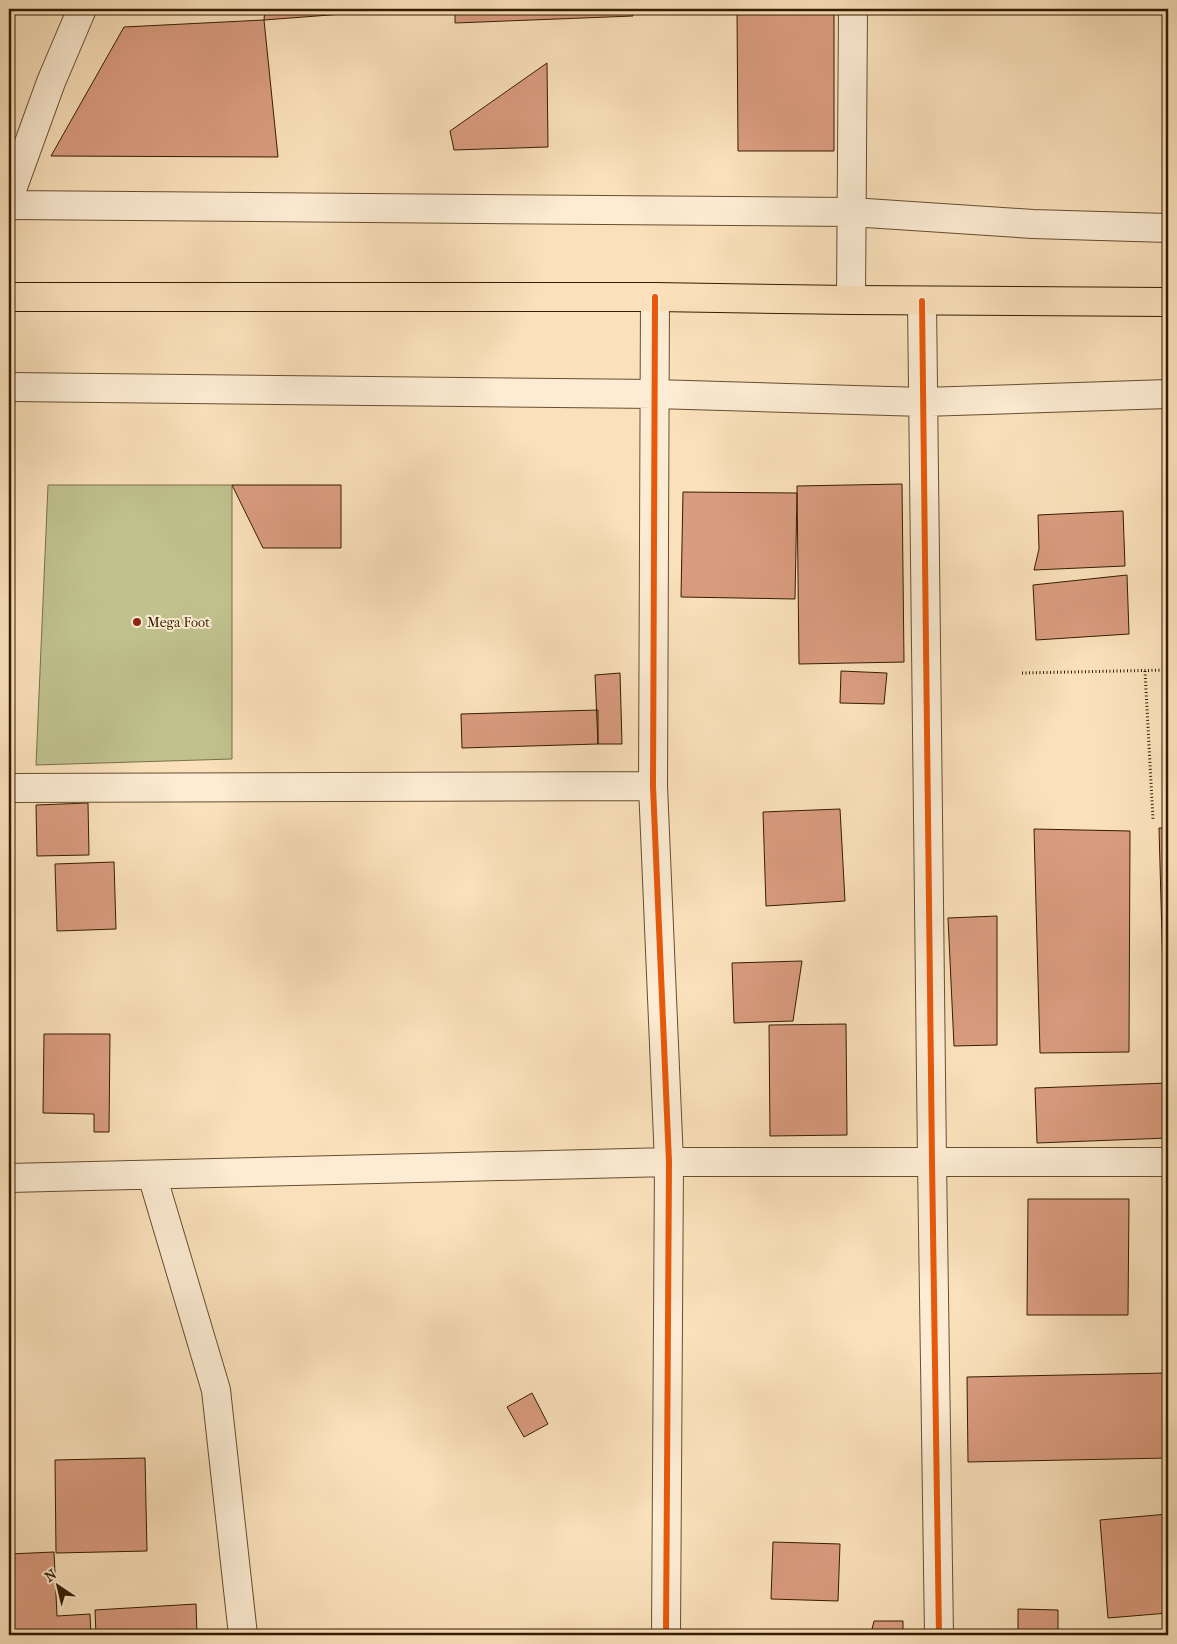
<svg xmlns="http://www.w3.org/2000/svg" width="1177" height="1644" font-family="'IM FELL French Canon',serif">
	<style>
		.green { fill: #c0c28e; stroke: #7a7047 }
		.building { fill: #da9c7f; stroke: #341d00 }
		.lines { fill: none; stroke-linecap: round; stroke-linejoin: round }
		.minor-casing { stroke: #664e2f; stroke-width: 30 }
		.major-casing { stroke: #341d00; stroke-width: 30 }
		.path { stroke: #341d00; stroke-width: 3; stroke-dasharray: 1 2.5; stroke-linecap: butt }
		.minor { stroke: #fcecd3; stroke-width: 28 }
		.major { stroke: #fae1bb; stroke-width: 28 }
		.cycleway-casing { stroke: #fcecd3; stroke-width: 9 }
		.cycleway { stroke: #e8590c; stroke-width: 6 }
		.poi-dot { fill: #8f2418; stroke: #fcecd3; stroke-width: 2 }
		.labels { text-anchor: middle; stroke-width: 4; stroke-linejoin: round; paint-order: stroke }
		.poi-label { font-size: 14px; fill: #341d00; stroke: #fcecd3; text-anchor: start }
	</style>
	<rect width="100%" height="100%" fill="#fae1bb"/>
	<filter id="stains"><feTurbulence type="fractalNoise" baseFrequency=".004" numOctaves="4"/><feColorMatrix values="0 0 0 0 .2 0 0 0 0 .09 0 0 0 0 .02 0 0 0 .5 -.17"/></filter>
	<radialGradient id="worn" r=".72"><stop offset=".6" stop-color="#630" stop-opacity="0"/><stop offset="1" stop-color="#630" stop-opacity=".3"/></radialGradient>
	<!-- green -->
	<path class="green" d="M 48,485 L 232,485 L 232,759 L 36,765 Z"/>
	<!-- building -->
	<path class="building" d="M 265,9 L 356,9 L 356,13 L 264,20 Z
		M 455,9 L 633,9 L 633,16 L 455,23 Z
		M 737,9 L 834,9 L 834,151 L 738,151 Z
		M 1166,9 L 1168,9 L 1168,35 L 1166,35 Z
		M 264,20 L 278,157 L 51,156 L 124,27 Z
		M 547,63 L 548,147 L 454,150 L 450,131 Z
		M 902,484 L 904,662 L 799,664 L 797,486 Z
		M 232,485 L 341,485 L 341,548 L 263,548 Z
		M 683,492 L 797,493 L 795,599 L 681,597 Z
		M 1123,511 L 1125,566 L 1034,570 L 1039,549 L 1038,515 Z
		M 1127,575 L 1129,634 L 1036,640 L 1033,585 Z
		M 841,671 L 887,673 L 884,704 L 840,703 Z
		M 620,673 L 622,744 L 598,744 L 595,675 Z
		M 598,710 L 598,744 L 462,748 L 461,714 Z
		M 88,803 L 89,855 L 37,856 L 36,805 Z
		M 840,809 L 845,901 L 766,906 L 763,812 Z
		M 1159,828 L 1168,828 L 1168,1048 L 1165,1048 Z
		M 1034,829 L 1130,831 L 1129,1052 L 1040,1053 Z
		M 114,862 L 116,929 L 57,931 L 55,864 Z
		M 997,916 L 997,1045 L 954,1046 L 948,918 Z
		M 802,961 L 793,1021 L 734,1023 L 732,963 Z
		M 846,1024 L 847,1135 L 770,1136 L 769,1025 Z
		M 44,1034 L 110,1034 L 109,1132 L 94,1132 L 94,1114 L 43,1113 Z
		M 1168,1083 L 1168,1138 L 1037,1143 L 1035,1088 Z
		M 1028,1199 L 1129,1199 L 1128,1315 L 1027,1315 Z
		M 1168,1373 L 1168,1458 L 968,1462 L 967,1377 Z
		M 532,1393 L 548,1424 L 524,1437 L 507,1407 Z
		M 145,1458 L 147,1551 L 56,1553 L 55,1460 Z
		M 1168,1514 L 1168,1613 L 1108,1618 L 1100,1520 Z
		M 773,1542 L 840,1544 L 838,1601 L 771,1599 Z
		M 54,1552 L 57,1616 L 90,1614 L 91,1635 L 9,1635 L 9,1554 Z
		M 196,1604 L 197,1635 L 96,1635 L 95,1610 Z
		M 1018,1609 L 1058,1610 L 1058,1635 L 991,1635 L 991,1632 L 1018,1632 Z
		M 874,1621 L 903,1621 L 903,1635 L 818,1635 L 818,1633 L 871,1633 Z"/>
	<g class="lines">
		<!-- minor casing -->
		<g class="minor-casing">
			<path id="minor" d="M 9,198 L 51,82 L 82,9
				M 9,205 L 851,212 L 1033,224 L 1168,228
				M 655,297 L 653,786 L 669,1162 L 666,1635
				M 851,300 L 853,9
				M 922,301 L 932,1161 L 939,1635
				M 9,387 L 655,394 L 923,402 L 1168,394
				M 9,788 L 653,786
				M 152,1175 L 216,1390 L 243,1635
				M 9,1178 L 669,1162 L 1168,1162"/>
		</g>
		<!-- major casing -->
		<g class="major-casing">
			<path id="major" d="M 9,297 L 655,297 L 851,300 L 1168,302"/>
		</g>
		<!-- path -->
		<path class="path" d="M 1145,671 L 1153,819
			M 1022,673 L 1168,670"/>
		<!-- minor -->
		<use href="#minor" class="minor"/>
		<!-- major -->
		<use href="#major" class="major"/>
		<!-- cycleway casing -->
		<g class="cycleway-casing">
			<path id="cycleway" d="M 655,297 L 653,786 L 669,1162 L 666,1635
				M 922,301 L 932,1161 L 939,1635"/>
		</g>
		<!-- cycleway -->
		<use href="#cycleway" class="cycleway"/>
	</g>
	<!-- markers -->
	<circle class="poi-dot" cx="137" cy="622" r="5"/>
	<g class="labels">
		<!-- poi labels -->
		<g class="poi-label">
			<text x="147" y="627">Mega Foot</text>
		</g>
	</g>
	<!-- margin -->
	<rect width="1177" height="1644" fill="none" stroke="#fae1bb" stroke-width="30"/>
	<rect x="10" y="10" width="1157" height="1624" fill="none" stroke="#341d00" stroke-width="2.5"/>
	<rect x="15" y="15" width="1147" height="1614" fill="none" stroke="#341d00"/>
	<!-- north arrow -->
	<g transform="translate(58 1586) rotate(325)" stroke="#fcecd3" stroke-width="4" paint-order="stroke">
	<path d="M0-4L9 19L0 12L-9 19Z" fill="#341d00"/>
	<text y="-8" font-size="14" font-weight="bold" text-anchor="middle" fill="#341d00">N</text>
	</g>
	<rect width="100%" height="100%" filter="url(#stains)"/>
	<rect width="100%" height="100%" fill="url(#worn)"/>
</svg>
